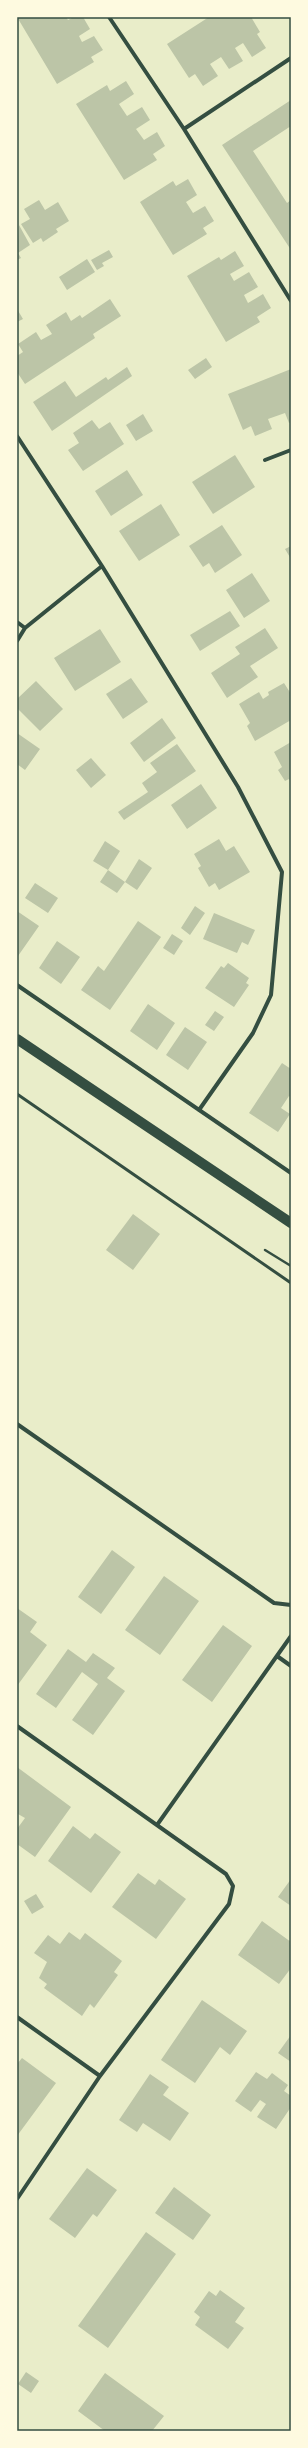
<svg xmlns="http://www.w3.org/2000/svg" width="308" height="2448" font-family="'Roboto Condensed',sans-serif">
	<style>
		.building { fill: #bcc5a7 }
		.lines { fill: none; stroke-linecap: round; stroke-linejoin: round }
		.path { stroke: #344e41; stroke-width: 2.5 }
		.service { stroke: #344e41; stroke-width: 3 }
		.minor { stroke: #344e41; stroke-width: 4 }
		.primary { stroke: #344e41; stroke-width: 10 }
		.neatline { fill: none; stroke: #344e41; stroke-width: 1.5 }
	</style>
	<rect width="100%" height="100%" fill="#e9edc9"/>
	<!-- building -->
	<path class="building" d="M 17,17 L 66,17 L 68,20 L 74,17 L 83,17 L 90,29 L 79,36 L 82,42 L 94,36 L 103,50 L 91,57 L 94,62 L 57,84 Z
		M 209,17 L 251,17 L 260,32 L 257,34 L 266,48 L 252,57 L 243,43 L 235,48 L 243,61 L 229,69 L 221,57 L 210,64 L 218,76 L 203,86 L 195,74 L 189,78 L 167,44 Z
		M 126,81 L 134,94 L 119,104 L 127,116 L 142,107 L 150,120 L 136,129 L 144,140 L 157,132 L 165,146 L 153,154 L 157,160 L 124,180 L 76,104 L 107,85 L 110,91 Z
		M 291,100 L 291,126 L 253,151 L 287,203 L 291,200 L 291,250 L 222,145 Z
		M 188,179 L 197,195 L 186,202 L 193,213 L 205,206 L 214,221 L 203,228 L 207,234 L 173,255 L 140,202 L 173,181 L 176,186 Z
		M 39,200 L 45,210 L 58,202 L 69,221 L 56,229 L 58,232 L 43,242 L 41,238 L 33,243 L 21,224 L 30,219 L 24,209 Z
		M 19,225 L 30,245 L 18,253 L 21,258 L 17,260 Z
		M 109,250 L 113,257 L 102,263 L 104,266 L 97,270 L 91,260 Z
		M 235,251 L 244,266 L 230,274 L 234,281 L 249,272 L 258,287 L 244,295 L 248,303 L 263,294 L 271,308 L 257,317 L 260,322 L 226,342 L 187,276 L 219,257 L 221,260 Z
		M 87,259 L 95,272 L 67,290 L 59,277 Z
		M 110,299 L 121,316 L 93,334 L 95,338 L 25,384 L 17,372 L 17,356 L 23,352 L 18,344 L 36,332 L 41,340 L 52,334 L 46,325 L 66,312 L 71,321 L 80,315 L 82,318 Z
		M 17,309 L 23,319 L 17,322 Z
		M 206,358 L 212,367 L 195,379 L 188,370 Z
		M 127,367 L 132,376 L 52,431 L 33,402 L 65,381 L 76,397 L 106,377 L 108,380 Z
		M 291,369 L 291,422 L 289,423 L 285,413 L 268,419 L 272,429 L 255,436 L 251,426 L 243,430 L 228,394 Z
		M 143,414 L 153,431 L 136,441 L 126,425 Z
		M 92,420 L 99,429 L 110,422 L 124,444 L 83,471 L 68,450 L 79,443 L 73,433 Z
		M 235,455 L 255,487 L 213,514 L 192,482 Z
		M 127,470 L 143,495 L 111,516 L 95,491 Z
		M 161,504 L 180,535 L 139,561 L 119,531 Z
		M 222,525 L 242,555 L 215,573 L 209,563 L 203,567 L 189,546 Z
		M 291,546 L 291,559 L 285,549 Z
		M 252,573 L 270,601 L 244,618 L 226,590 Z
		M 230,611 L 240,626 L 200,651 L 190,635 Z
		M 265,628 L 278,648 L 250,666 L 258,677 L 227,698 L 211,673 L 240,654 L 235,647 Z
		M 100,629 L 121,662 L 75,691 L 54,658 Z
		M 131,678 L 148,702 L 123,719 L 106,694 Z
		M 36,681 L 63,709 L 40,731 L 17,708 L 17,699 Z
		M 284,683 L 291,694 L 291,720 L 255,741 L 247,726 L 250,723 L 239,704 L 259,692 L 263,699 L 269,695 L 268,692 Z
		M 162,718 L 176,738 L 144,762 L 130,743 Z
		M 17,733 L 40,749 L 25,770 L 17,764 Z
		M 291,742 L 291,782 L 289,779 L 285,781 L 278,770 L 282,767 L 274,752 Z
		M 177,744 L 196,771 L 124,820 L 118,812 L 148,792 L 142,783 L 157,772 L 150,763 Z
		M 91,758 L 106,775 L 91,788 L 76,770 Z
		M 201,784 L 217,808 L 187,829 L 171,805 Z
		M 219,839 L 226,851 L 234,846 L 250,872 L 219,890 L 215,883 L 209,887 L 198,868 L 201,866 L 194,854 Z
		M 105,841 L 120,851 L 108,870 L 125,882 L 117,893 L 100,882 L 108,870 L 93,861 Z
		M 139,859 L 152,868 L 137,890 L 125,882 Z
		M 35,883 L 58,898 L 48,913 L 25,898 Z
		M 195,906 L 205,913 L 190,935 L 181,928 Z
		M 17,911 L 39,926 L 18,956 L 17,955 Z
		M 214,913 L 255,930 L 248,945 L 242,942 L 237,953 L 203,939 Z
		M 138,921 L 161,937 L 110,1010 L 81,990 L 98,966 L 104,971 Z
		M 172,934 L 183,941 L 174,955 L 163,948 Z
		M 57,941 L 80,957 L 61,984 L 39,968 Z
		M 228,963 L 249,978 L 246,983 L 249,985 L 234,1007 L 205,988 L 221,966 L 224,968 Z
		M 148,1004 L 175,1023 L 157,1050 L 130,1031 Z
		M 215,1011 L 224,1017 L 214,1031 L 205,1025 Z
		M 185,1027 L 207,1042 L 188,1070 L 166,1055 Z
		M 282,1063 L 291,1069 L 291,1097 L 289,1096 L 281,1108 L 290,1114 L 278,1132 L 249,1113 Z
		M 133,1214 L 160,1234 L 133,1270 L 106,1250 Z
		M 112,1550 L 135,1567 L 101,1614 L 78,1597 Z
		M 164,1576 L 199,1601 L 160,1655 L 125,1630 Z
		M 17,1608 L 37,1622 L 30,1632 L 47,1645 L 17,1686 Z
		M 223,1625 L 252,1646 L 212,1702 L 182,1680 Z
		M 68,1649 L 86,1662 L 93,1653 L 115,1668 L 107,1678 L 125,1691 L 93,1735 L 72,1720 L 98,1684 L 82,1672 L 56,1708 L 36,1694 Z
		M 17,1767 L 71,1807 L 35,1857 L 17,1844 L 17,1829 L 25,1818 L 18,1814 L 17,1815 Z
		M 73,1826 L 90,1839 L 95,1833 L 121,1852 L 91,1893 L 48,1861 Z
		M 138,1873 L 155,1885 L 159,1879 L 186,1899 L 156,1939 L 112,1907 Z
		M 291,1879 L 291,1906 L 278,1897 Z
		M 36,1894 L 44,1907 L 32,1914 L 24,1901 Z
		M 262,1921 L 291,1942 L 291,1968 L 279,1984 L 238,1955 Z
		M 69,1932 L 80,1940 L 85,1933 L 122,1961 L 114,1972 L 118,1975 L 94,2008 L 90,2004 L 82,2016 L 44,1988 L 47,1984 L 39,1978 L 47,1962 L 34,1953 L 48,1935 L 60,1944 Z
		M 202,2000 L 247,2031 L 230,2055 L 220,2047 L 195,2083 L 161,2060 Z
		M 291,2035 L 291,2062 L 278,2053 Z
		M 22,2058 L 56,2083 L 17,2136 L 17,2064 Z
		M 256,2072 L 267,2079 L 272,2073 L 288,2085 L 284,2091 L 291,2096 L 291,2107 L 276,2129 L 257,2117 L 266,2104 L 260,2100 L 251,2112 L 235,2101 Z
		M 150,2074 L 169,2087 L 163,2095 L 189,2113 L 170,2141 L 143,2123 L 137,2132 L 119,2120 Z
		M 87,2168 L 117,2190 L 97,2217 L 93,2214 L 75,2238 L 49,2219 Z
		M 174,2187 L 211,2215 L 193,2240 L 155,2213 Z
		M 146,2232 L 176,2254 L 108,2348 L 78,2326 Z
		M 220,2290 L 245,2308 L 235,2322 L 244,2328 L 228,2349 L 195,2325 L 200,2317 L 194,2312 L 209,2291 L 216,2296 Z
		M 26,2372 L 39,2381 L 31,2393 L 18,2384 Z
		M 105,2373 L 164,2416 L 152,2431 L 105,2431 L 78,2411 Z"/>
	<g class="lines">
		<!-- path -->
		<path class="path" d="M 265,1250 L 291,1266"/>
		<!-- service -->
		<path class="service" d="M 17,1094 L 291,1283"/>
		<!-- minor -->
		<path class="minor" d="M 109,17 L 184,129 L 291,301
			M 184,129 L 291,58
			M 17,436 L 102,566 L 238,787 L 282,872 L 271,995 L 253,1033 L 199,1110
			M 265,460 L 291,450
			M 17,622 L 25,628
			M 17,641 L 25,628 L 102,566
			M 17,985 L 291,1173
			M 17,1424 L 274,1603 L 291,1605
			M 277,1656 L 291,1666
			M 17,1726 L 226,1874 L 233,1886 L 229,1904 L 100,2076 L 17,2199
			M 157,1825 L 291,1636
			M 17,2017 L 100,2076"/>
		<!-- primary -->
		<path class="primary" d="M 17,1039 L 291,1223"/>
	</g>
	<!-- border -->
	<rect width="308" height="2448" fill="none" stroke="#fefae0" stroke-width="36"/>
	<rect x="18" y="18" width="272" height="2412" class="neatline"/>
</svg>
